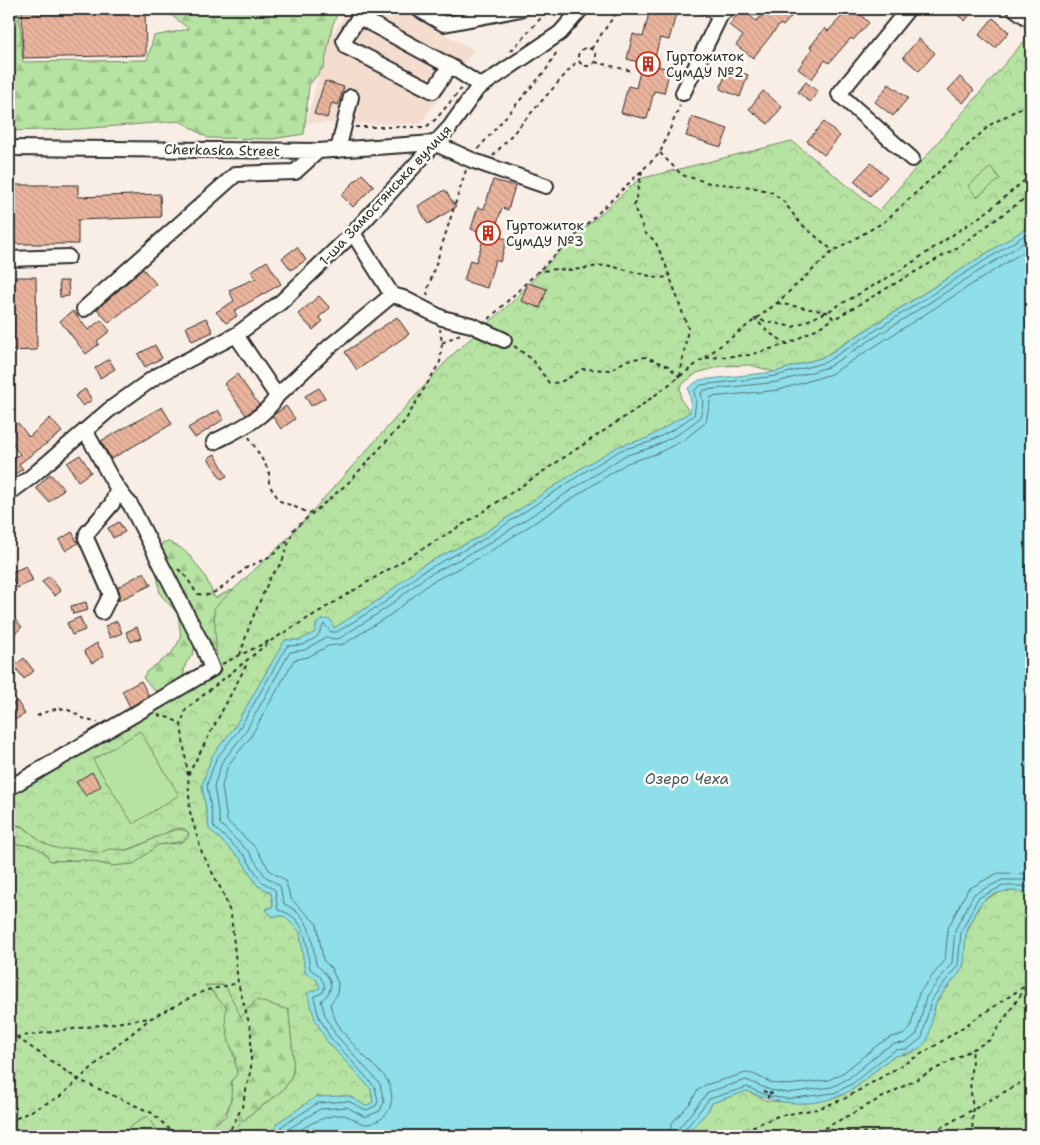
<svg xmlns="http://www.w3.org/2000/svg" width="1040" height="1145" font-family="'Shantell Sans',sans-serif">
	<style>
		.built { fill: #f4ddcf }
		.forest { fill: url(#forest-firs); stroke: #708766 }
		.wetland { fill: url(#wetland-marsh); stroke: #708766 }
		.park { fill: url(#park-crowns); stroke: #708766 }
		.pitch { fill: #b6e3a1; stroke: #708766 }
		.water { fill: #8edfe9; stroke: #66979d }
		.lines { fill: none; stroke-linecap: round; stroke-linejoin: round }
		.shore { stroke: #537377; stroke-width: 1 }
		.building { fill: url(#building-back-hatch); stroke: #2b2b2b }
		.minor-casing { stroke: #2b2b2b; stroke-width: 18 }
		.path { stroke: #2b2b2b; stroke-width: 2; stroke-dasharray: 4 4; stroke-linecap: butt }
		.minor { stroke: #fdfcf7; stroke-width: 14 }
		.labels { text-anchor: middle; stroke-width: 5; stroke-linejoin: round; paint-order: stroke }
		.poi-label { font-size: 14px; fill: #2b2b2b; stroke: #fdfcf7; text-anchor: start }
		.street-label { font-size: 14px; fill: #2b2b2b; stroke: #fdfcf7 }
		.water-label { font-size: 15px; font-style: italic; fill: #44585a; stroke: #fdfcf7 }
	</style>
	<defs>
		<pattern id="forest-firs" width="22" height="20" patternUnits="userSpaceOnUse" patternTransform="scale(1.25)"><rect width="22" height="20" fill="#b6e3a1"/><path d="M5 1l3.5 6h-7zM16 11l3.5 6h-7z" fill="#9dc38b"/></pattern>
		<pattern id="wetland-marsh" width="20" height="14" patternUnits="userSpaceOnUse" patternTransform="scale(1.25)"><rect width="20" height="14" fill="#b6e3a1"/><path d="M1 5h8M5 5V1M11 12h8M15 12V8" fill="none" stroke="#9dc38b"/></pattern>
		<pattern id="park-crowns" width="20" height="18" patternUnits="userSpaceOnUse" patternTransform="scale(1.25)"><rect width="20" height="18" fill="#b6e3a1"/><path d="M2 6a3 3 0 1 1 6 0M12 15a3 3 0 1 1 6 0" fill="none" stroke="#9dc38b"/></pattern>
		<pattern id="building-back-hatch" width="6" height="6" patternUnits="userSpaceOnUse" patternTransform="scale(1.25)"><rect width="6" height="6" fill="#eab49d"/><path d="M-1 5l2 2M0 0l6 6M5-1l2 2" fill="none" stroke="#c99b87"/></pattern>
	</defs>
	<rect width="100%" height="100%" fill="#f9eee5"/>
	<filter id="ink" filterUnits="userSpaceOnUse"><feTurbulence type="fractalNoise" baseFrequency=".02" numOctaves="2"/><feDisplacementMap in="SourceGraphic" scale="10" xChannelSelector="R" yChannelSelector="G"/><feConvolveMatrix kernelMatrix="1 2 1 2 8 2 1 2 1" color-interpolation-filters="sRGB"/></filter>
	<g filter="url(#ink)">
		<!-- built -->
		<path class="built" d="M 350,9 L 398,9 L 474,50 L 420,124 L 306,123 L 328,40 Z"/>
		<!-- forest -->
		<path class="forest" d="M 9,9 L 19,9 L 23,62 L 147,60 L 154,36 L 189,29 L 166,11 L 166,9 L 339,9 L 332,27 L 324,67 L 309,85 L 304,134 L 272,139 L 208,138 L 180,121 L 79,129 L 9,131 Z
			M 163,542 L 169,542 L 181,548 L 190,556 L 205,576 L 215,598 L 231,590 L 236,594 L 217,653 L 205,639 L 195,642 L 193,654 L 186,663 L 182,681 L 164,709 L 157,693 L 143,678 L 146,672 L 171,654 L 181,638 L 178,614 L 160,594 L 157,575 L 162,570 L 161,547 Z
			M 204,985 L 225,985 L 256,1000 L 289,1009 C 289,1023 295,1060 293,1071 C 288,1099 246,1107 232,1136 L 206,1136 L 206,1130 L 226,1116 L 232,1097 L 231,1082 L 236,1057 L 226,1037 L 224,1020 L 226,1007 Z"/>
		<!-- wetland -->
		<path class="wetland" d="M 9,824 C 32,827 30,837 48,845 C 59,850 67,847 78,848 C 84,848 90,852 97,852 C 101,853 103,851 107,849 C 113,847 120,850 126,850 C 143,848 176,820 189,833 L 183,841 L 159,845 L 134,864 L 112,866 L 84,860 L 50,861 L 24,845 L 9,844 Z"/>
		<!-- park -->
		<path class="park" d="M 1031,33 L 1031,225 L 823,357 L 775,372 L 750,365 L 722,366 L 697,373 L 680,386 L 681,400 L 690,412 L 648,438 L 619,446 L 583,467 L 477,538 L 419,567 L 382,598 L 333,629 L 317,623 L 315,632 L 301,640 L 285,640 L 234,728 L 212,756 L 202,785 L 209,829 L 241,859 L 257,885 L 271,893 L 273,906 L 266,909 L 272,916 L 284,916 L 300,932 L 305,973 L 316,979 L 320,988 L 326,1040 L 371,1089 L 373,1102 L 366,1106 L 349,1096 L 316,1097 L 277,1123 L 273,1136 L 232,1136 C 246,1107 288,1100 293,1071 C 295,1061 289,1023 289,1010 L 256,1000 L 241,1017 L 225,985 L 205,985 L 226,1007 C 222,1035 235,1048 237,1074 L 231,1082 C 233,1109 226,1115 206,1130 L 206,1136 L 9,1136 L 9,844 C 25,845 42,844 50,861 L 84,860 L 112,866 L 134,864 L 158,845 L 180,843 L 188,838 L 189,833 L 185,829 L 176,828 L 135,847 L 125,850 L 109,849 L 100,853 L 78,848 L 60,849 L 50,846 L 40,841 L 23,826 L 9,824 L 9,793 L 217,668 L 214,608 L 289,537 L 452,355 L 511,303 L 561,250 L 639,179 L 792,141 L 879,211 Z
			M 1003,891 L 1023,891 L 1031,895 L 1031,1136 L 685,1136 L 707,1112 L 712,1103 L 747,1091 L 767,1101 L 806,1103 L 836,1098 L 855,1088 L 888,1060 L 897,1055 L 910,1054 L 926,1041 L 936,1003 L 963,967 L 966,934 L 982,901 Z"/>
		<!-- pitch -->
		<path class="pitch" d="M 991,167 L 1000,179 L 977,197 L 968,186 Z
			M 140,731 L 179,795 L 133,824 L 93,760 Z
			M 147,1116 L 160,1136 L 116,1136 Z"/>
		<!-- water -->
		<path class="water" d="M 1031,225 L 1031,895 C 1019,888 992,890 982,902 C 976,909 967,927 966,936 C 964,946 966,957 963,966 C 958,980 941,989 936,1003 C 931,1014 933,1028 927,1040 C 919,1054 903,1052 891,1058 C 879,1066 868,1078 856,1087 C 823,1109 782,1107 747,1091 L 712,1103 L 707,1112 L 685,1136 L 273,1136 L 277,1123 L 316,1097 L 349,1096 L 366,1106 L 373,1102 L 371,1089 L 326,1040 L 315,1019 L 307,993 L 320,988 L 316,979 L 305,973 L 300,932 L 284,916 L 272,916 L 266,910 L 273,906 L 271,893 L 257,885 L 241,859 L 209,829 L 202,785 L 212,756 L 234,728 L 285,640 L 301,640 L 315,632 L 317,623 L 323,619 L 331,620 L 334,628 L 382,598 L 419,567 L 477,538 L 583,467 L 619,446 L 648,438 L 690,412 L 691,402 L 688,388 L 699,380 L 775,372 L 824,357 Z"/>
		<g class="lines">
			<!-- shore -->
			<path class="shore" d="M 278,1136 L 282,1126 L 318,1103 L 348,1101 L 366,1110 L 376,1106 L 378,1101 L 375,1087 L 330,1037 L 319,1017 L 314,997 L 323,992 L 325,986 L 320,976 L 310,969 C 306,944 308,917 278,910 L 275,890 L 261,881 L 245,856 L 214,827 L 207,785 L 216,759 L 238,731 L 287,646 L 303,645 L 317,637 L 324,624 L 331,632 L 337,632 L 385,602 L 422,572 L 479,542 L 586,471 L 621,450 L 650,442 L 676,428 L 694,415 L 696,402 L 694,391 L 701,385 L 776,376 L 826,362 L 1031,231
				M 285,1136 L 287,1130 L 320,1109 L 347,1107 L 365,1117 L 380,1111 L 384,1102 L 380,1084 L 335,1034 L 325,1015 L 321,1001 C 338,987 330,976 316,965 C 312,940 312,916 284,904 L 280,886 L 265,876 L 249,852 L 220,824 L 214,786 L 222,762 L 244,734 L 290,652 L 305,650 L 326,637 L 334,639 L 340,638 L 388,607 L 425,577 L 483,547 L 624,456 L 653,447 L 680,433 L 700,418 L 703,403 L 701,393 L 704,390 L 778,382 L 828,367 L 1031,238
				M 293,1136 C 302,1126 333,1111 347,1116 C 361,1121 362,1129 379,1120 C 393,1112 395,1094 387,1080 C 383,1073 376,1069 371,1063 C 355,1047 335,1028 330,1004 L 337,995 L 338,983 L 331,968 L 323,960 L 317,924 L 291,899 L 285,880 L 270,871 L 255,847 L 227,821 L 222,786 L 228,765 L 250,738 L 294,660 L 308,657 L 328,646 L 344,644 L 393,613 L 430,583 L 486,554 L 627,463 L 656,454 L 684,440 L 706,422 L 711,397 L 779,390 L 831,374 L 1031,247
				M 669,1136 L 672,1123 L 691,1102 L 697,1091 L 705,1085 L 746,1073 L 753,1074 L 772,1083 L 788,1085 L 829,1080 L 844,1072 L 879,1044 L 891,1037 L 903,1035 L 910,1029 L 919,993 L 945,960 L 948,928 L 968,889 L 998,873 L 1031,874
				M 676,1136 L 679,1128 L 708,1092 L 746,1080 L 770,1090 L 788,1093 L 832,1087 L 849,1078 L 883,1050 L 893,1044 L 906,1043 L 917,1034 L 926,997 L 952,963 L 955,930 L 974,894 L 1002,880 L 1024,880 L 1031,882
				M 683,1136 L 684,1131 L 709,1099 L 747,1087 L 768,1096 L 787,1099 L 834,1093 L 852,1084 L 886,1056 L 895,1050 L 908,1049 L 922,1038 L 931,1000 L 958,965 L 961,932 L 978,898 L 1003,886 L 1024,886 L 1031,890"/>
		</g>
		<!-- building -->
		<path class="building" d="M 22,9 L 145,9 L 146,55 L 23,58 Z
			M 650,9 L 676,14 L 669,40 L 660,38 L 653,65 L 670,69 L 664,93 L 654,91 L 647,119 L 621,113 L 628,86 L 636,88 L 642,63 L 627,59 L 633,34 L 643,37 Z
			M 742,9 L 756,21 L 770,9 L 798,9 L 783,26 L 780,24 L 753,58 L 736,45 L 743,36 L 729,25 Z
			M 849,9 L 855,9 L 869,23 L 853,40 L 851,38 L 829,63 L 825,60 L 812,79 L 798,69 L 812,49 L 810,47 L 825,28 L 828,31 Z
			M 950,9 L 974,9 L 965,21 Z
			M 993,18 L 1009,32 L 995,48 L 979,35 Z
			M 919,39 L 935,53 L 919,71 L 903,57 Z
			M 728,68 L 748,75 L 740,97 L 720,89 Z
			M 960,77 L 974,90 L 963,103 L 948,90 Z
			M 325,81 L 344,87 L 338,105 L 332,103 L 327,118 L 314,114 Z
			M 806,82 L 818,92 L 810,102 L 798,92 Z
			M 889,84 L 908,98 L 893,116 L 875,102 Z
			M 763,91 L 782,107 L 768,124 L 749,109 Z
			M 692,117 L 728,129 L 721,147 L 686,136 Z
			M 824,122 L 840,136 L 824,155 L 807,141 Z
			M 871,163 L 887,177 L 870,196 L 854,181 Z
			M 362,174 L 374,186 L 353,207 L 341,195 Z
			M 493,180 L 515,186 L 508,210 L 502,208 L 493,235 L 507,239 L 500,262 L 495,260 L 487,288 L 464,281 L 470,260 L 476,262 L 485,234 L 471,229 L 478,207 L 484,209 Z
			M 9,185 L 78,185 L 78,197 L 160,194 L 161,217 L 78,220 L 78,244 L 9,244 Z
			M 445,190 L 456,207 L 428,224 L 418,206 Z
			M 297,247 L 306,260 L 291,270 L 282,258 Z
			M 267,261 L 281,284 L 234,311 L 237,316 L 226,323 L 216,312 L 234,301 L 229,290 L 256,278 L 251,271 Z
			M 143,269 L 156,284 L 109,323 L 97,309 Z
			M 9,277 L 36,277 L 37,350 L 9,351 Z
			M 59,281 L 68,281 L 69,296 L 60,297 Z
			M 528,283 L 547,289 L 540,308 L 521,301 Z
			M 319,296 L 330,308 L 319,317 L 323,321 L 313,330 L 298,314 Z
			M 73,311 L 88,330 L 101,320 L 110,331 L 97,341 L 99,344 L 86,354 L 60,321 Z
			M 397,317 L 409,334 L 357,370 L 345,352 Z
			M 206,318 L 213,332 L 192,341 L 186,327 Z
			M 155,345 L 162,358 L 145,367 L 138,354 Z
			M 109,359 L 115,369 L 100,378 L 95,368 Z
			M 237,374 L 259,405 L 246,415 L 224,384 Z
			M 319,388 L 325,398 L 311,406 L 305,396 Z
			M 85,389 L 92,400 L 83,406 L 75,396 Z
			M 286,406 L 295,419 L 281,429 L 272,416 Z
			M 162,407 L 172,424 L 111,459 L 101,441 Z
			M 218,410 L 224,419 L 195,438 L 188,428 Z
			M 50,418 L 62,432 L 19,464 L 23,469 L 9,478 L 9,461 L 20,454 L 9,440 L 9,431 L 18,423 L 29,437 Z
			M 215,454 L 227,476 L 221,479 L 208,458 Z
			M 80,455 L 91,472 L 78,481 L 67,463 Z
			M 50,474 L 64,489 L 49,502 L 36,488 Z
			M 119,522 L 125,532 L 113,538 L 108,528 Z
			M 72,532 L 78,543 L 66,551 L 59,540 Z
			M 26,566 L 33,581 L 17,588 L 10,573 Z
			M 144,572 L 151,585 L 118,601 L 120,594 L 118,587 Z
			M 49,576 L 61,591 L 55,596 L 42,582 Z
			M 86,602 L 88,610 L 73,614 L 71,606 Z
			M 9,613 L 22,627 L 9,639 Z
			M 80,617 L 85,630 L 72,635 L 67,623 Z
			M 117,621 L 122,633 L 110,638 L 105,626 Z
			M 137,627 L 141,638 L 131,642 L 126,632 Z
			M 97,643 L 104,656 L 92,663 L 84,651 Z
			M 24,658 L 34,671 L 24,679 L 14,666 Z
			M 141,681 L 149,696 L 130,707 L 122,691 Z
			M 17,701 L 25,714 L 13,721 L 9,714 L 9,707 Z
			M 92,772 L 101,786 L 86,796 L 76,782 Z"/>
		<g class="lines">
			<!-- minor casing -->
			<g class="minor-casing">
				<path id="minor" d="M 418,9 L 444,24 L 521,9
					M 709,9 L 721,14
					M 908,9 L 839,94 L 912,159
					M 1015,9 L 1029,19
					M 450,66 L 433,91 L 347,47 L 344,40 L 359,17 L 455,69 L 481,86
					M 683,93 L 721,14 L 728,9
					M 9,148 L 318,151 L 434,143 L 474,161 L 546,186
					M 338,150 L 351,97
					M 353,233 L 392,295 L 403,298 L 442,318 L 471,325 L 504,340
					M 9,259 L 68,257
					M 84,309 L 236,174 L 295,172 L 318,151
					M 277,396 L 328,348 L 392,295
					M 214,442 C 237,430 264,419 277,396 L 236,335
					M 9,493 L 31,477 L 109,410 L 155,377 L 236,335 L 281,302 L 353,233 L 450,127 L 477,89 L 560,33 L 581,9
					M 102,612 L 111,594 L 86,538 L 87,533 L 112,504 L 117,490
					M 9,788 L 212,669 L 202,644 L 130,504 C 111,484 100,455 85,431"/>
			</g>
			<!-- path -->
			<path class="path" d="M578 57a9 9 0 1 1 18 0a9 9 0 1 1-18 0Z
				M 591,49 L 619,9
				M 511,51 L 549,9
				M 595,62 L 632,71
				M 355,127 L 426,127 L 436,119 L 461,89
				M 478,149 L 546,70 L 558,50
				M 660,153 L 682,175 L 710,183 L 752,187 L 771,192 L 784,202 L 800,223 L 832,250
				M 493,156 L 578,60
				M 642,171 L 634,207 L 645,233 L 655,241 L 665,263 L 688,328 L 680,376
				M 536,272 L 556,269 L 573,270 L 606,265 L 658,278 L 670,277
				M 428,296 L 427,292 L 466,170
				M 777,303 L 827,312 L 834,319 L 958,247 L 1031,194
				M 489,319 L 660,153 L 680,105
				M 442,343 L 460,334
				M 788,344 L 769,333 L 755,319 L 793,327 L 827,312 L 901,270 L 988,211 L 1031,175
				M 514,346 L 533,360 L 549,383 C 562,384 571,377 581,369 L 611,370 L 627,360 L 646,357 L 668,366 L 680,377
				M 706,358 L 749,355 L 788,344 L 834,319
				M 249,437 L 269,471 L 269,485 L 280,501 L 312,514
				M 178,569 L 187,578 L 197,594 L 208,595 L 219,590 L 246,568 L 273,555 L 288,540
				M 240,655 L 250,624 L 270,578 L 282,562 L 293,530 L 348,483 L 405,421 L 440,362 L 442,343 L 440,329
				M 222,664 L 269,641
				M 158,715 L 170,718 L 181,724
				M 37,716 C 74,697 70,720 98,722
				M 188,775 L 248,662
				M 9,1036 L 16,1037 L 79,1080 L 152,1113 L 177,1136
				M 16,1037 L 150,1018
				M 763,1091 L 769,1093 L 767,1101
				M 769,1093 L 775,1094
				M 9,1122 L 61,1096 L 110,1051 L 151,1018 L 204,991 L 238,983
				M 822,1131 L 879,1133 L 894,1136
				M 227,1136 L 242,1107 L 251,1069 L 251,1030 L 238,983 L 231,915 L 223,893 L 202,853 L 190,812 L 188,776 L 181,724 L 186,709 L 272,640 L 475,517 L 638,408 L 777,303 L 833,251 L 884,222 L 990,125 L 1031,102
				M 730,1136 L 778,1116 L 817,1109 L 844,1099 L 933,1047 L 1028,984
				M 810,1136 L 990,1040 L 1028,984 L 1031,982
				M 926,1136 L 1031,1077
				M 972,1136 L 973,1111 L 970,1082 L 973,1049"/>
			<!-- minor -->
			<use href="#minor" class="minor"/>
		</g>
	</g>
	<!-- icons -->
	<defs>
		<g id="building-ring" transform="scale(1.25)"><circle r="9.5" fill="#fdfcf7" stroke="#c8321e" stroke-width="1.5"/><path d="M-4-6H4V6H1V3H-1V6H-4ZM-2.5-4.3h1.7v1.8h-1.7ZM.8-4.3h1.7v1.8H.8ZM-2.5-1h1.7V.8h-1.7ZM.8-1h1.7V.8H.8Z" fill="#c8321e"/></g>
	</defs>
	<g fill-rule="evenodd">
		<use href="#building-ring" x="648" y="64"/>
		<use href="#building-ring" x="488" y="233"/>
	</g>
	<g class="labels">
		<!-- poi labels -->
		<g class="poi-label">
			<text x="666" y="61">Гуртожиток<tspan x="666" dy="16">СумДУ №2</tspan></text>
			<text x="506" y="230">Гуртожиток<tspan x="506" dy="16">СумДУ №3</tspan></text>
		</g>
		<!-- street labels -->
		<g class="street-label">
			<text transform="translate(222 150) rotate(1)" y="5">Cherkaska Street</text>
			<text transform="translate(385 195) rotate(-47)" y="5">1-ша Замостянська вулиця</text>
		</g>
		<!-- water labels -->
		<g class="water-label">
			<text x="687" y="784">Озеро Чеха</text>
		</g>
	</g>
	<!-- margin -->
	<rect width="1040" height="1145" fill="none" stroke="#fdfcf7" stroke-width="30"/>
	<rect x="15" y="15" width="1010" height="1115" fill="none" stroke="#2b2b2b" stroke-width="2" filter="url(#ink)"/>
</svg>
